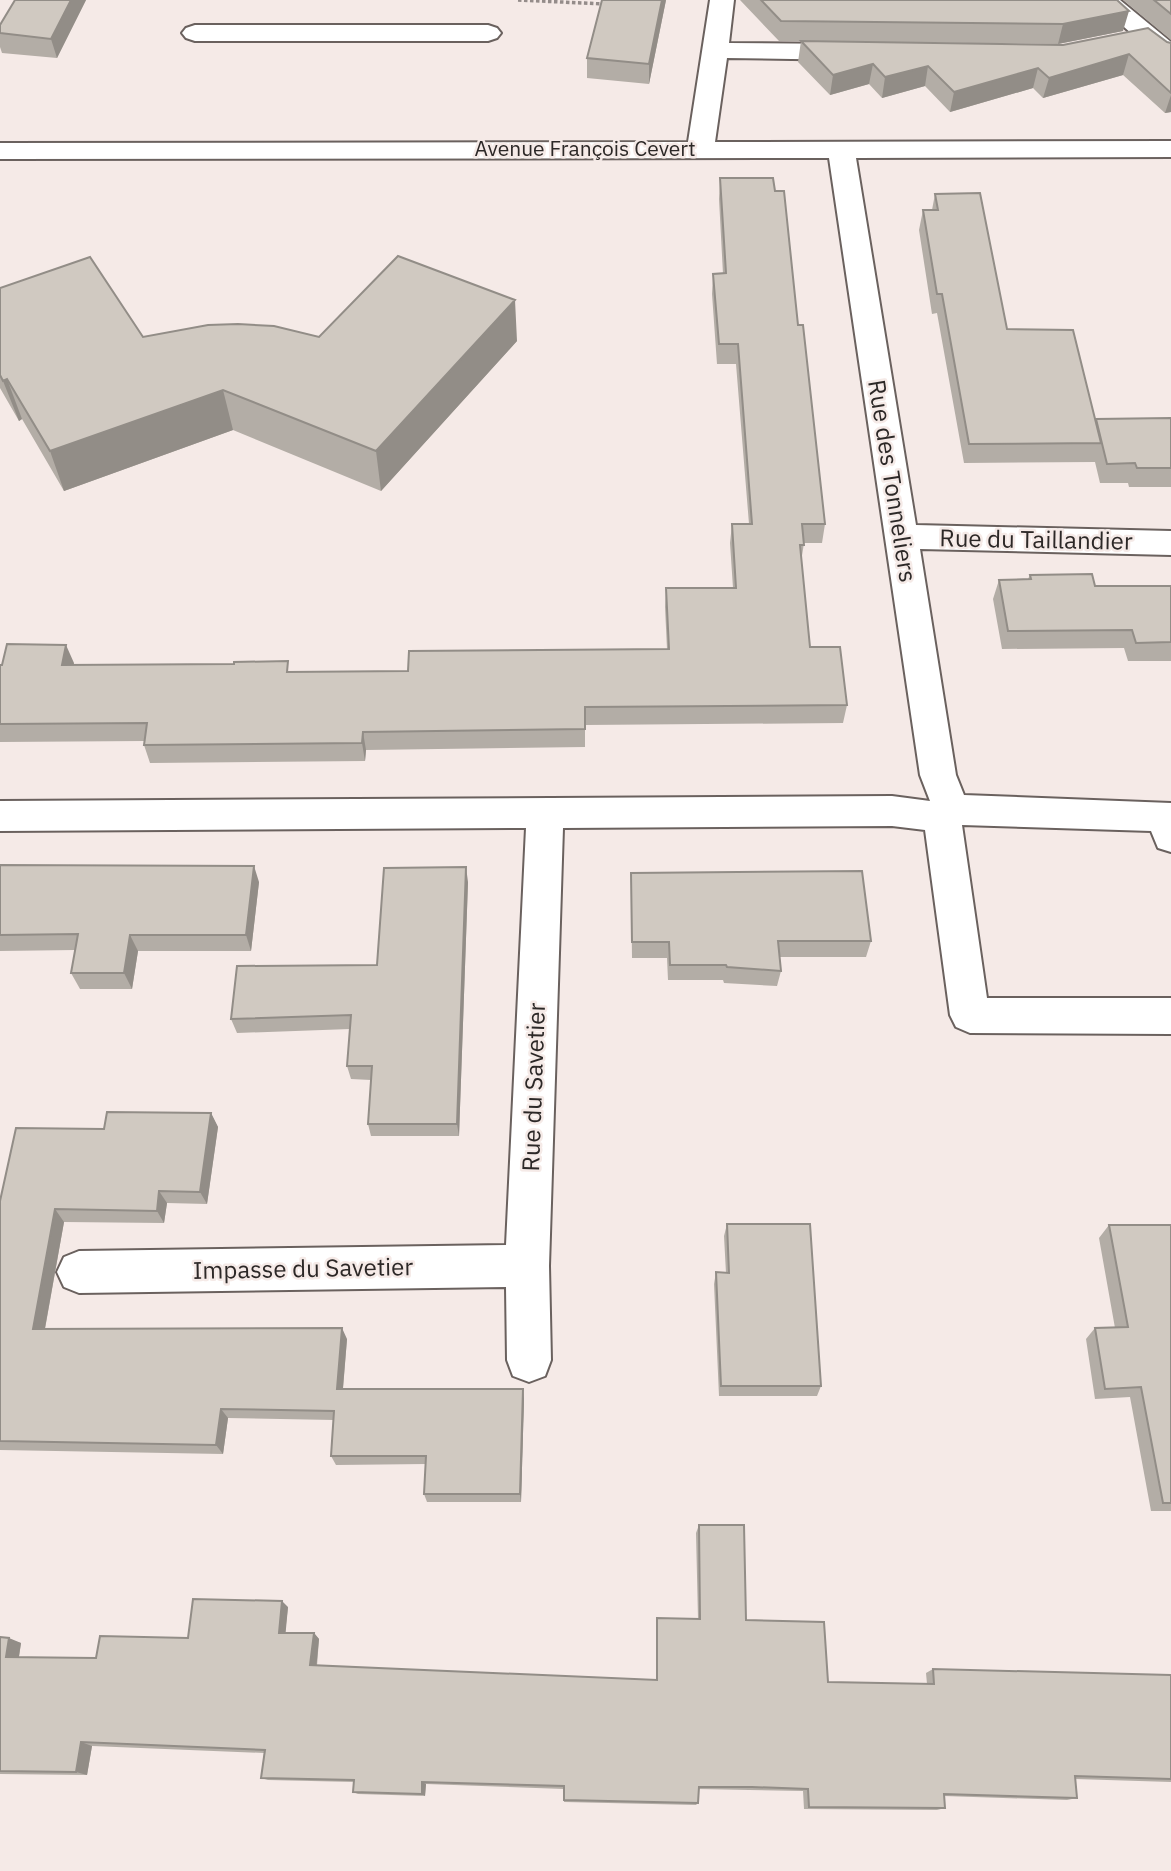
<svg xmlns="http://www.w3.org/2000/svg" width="1171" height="1871" font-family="'IBM Plex Sans',sans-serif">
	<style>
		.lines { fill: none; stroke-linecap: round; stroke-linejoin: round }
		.street-casing { stroke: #6a615e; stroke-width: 4 }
		.path { stroke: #948c8a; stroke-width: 3.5; stroke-dasharray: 3.5 2.5; stroke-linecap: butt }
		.street { fill: #fff; fill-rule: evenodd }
		.wall { fill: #b3ada6 }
		.shaded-wall { fill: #928d87 }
		.building { fill: #d0c9c1; stroke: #928d87; stroke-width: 2 }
		.labels { text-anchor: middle; stroke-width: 5; stroke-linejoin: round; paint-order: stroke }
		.far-street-label { font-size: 21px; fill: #2c2827; stroke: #f5eae7 }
		.street-label { font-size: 24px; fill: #2c2827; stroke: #f5eae7 }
	</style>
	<rect width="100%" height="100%" fill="#f5eae7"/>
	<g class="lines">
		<!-- street casing -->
		<g class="street-casing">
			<path id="street" d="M 710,0 L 734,0 L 729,43 L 853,44 L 862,47 L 866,52 L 862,57 L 853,60 L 727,58 L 715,142 L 1171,141 L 1171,157 L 856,158 L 916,525 L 1171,531 L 1171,555 L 920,549 L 956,775 L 964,795 L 1171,803 L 1171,852 L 1158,848 L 1151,831 L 962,825 L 987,998 L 1171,998 L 1171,1034 L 970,1033 L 956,1027 L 950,1015 L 925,830 L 892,826 L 563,828 L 549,1266 L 551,1360 L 545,1376 L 529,1382 L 513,1376 L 507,1360 L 506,1287 L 79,1293 L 64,1287 L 57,1272 L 64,1257 L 79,1251 L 506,1245 L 526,828 L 0,831 L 0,801 L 892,796 L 930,801 L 920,775 L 829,158 L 0,159 L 0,143 L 688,142 Z
				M 1093,0 L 1120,0 L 1171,42 L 1171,63 L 1162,60 Z
				M 195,25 L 488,25 L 497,28 L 501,33 L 497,38 L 488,41 L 195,41 L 186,38 L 182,33 L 186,28 Z"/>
		</g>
		<!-- path -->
		<path class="path" d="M 518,0 L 604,4"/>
		<!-- street -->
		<use href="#street" class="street"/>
	</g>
	<!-- wall -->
	<path class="wall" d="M 15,0 L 86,0 L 57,58 L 2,53 L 0,47 L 0,25 Z
		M 666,0 L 649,84 L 587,78 L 587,58 Z
		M 740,0 L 1117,0 L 1123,31 L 1058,44 L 779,41 Z
		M 1123,0 L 1171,0 L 1171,40 Z
		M 801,41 L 1063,45 L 1167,42 L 1171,43 L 1171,112 L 1165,113 L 1123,75 L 1043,98 L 1033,88 L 950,112 L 925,86 L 882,98 L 869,84 L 830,95 L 798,62 Z
		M 720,178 L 775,191 L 798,325 L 825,524 L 822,543 L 804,543 L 801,562 L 810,647 L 847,705 L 843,723 L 585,725 L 585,747 L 366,750 L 365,761 L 150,763 L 144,745 L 144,741 L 0,742 L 0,665 L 74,663 L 73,665 L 291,672 L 408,671 L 667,649 L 665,607 L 666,588 L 733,588 L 730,543 L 732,524 L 749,524 L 736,364 L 717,364 L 712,294 L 713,274 L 723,274 L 719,199 Z
		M 935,194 L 1007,329 L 1095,419 L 1171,418 L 1171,487 L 1129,487 L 1128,483 L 1100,483 L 1095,462 L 964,463 L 937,313 L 932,314 L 919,230 L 923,210 L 932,210 Z
		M 0,288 L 143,337 L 319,337 L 517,341 L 381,491 L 233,430 L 64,491 L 22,419 L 19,421 L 0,388 Z
		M 1030,575 L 1095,586 L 1171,586 L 1171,661 L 1128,661 L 1124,648 L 1002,649 L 993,599 L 999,580 L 1028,579 Z
		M 0,865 L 259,882 L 251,951 L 138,951 L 132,989 L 80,989 L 71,973 L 75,950 L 0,951 Z
		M 631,873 L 871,941 L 866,957 L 779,957 L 781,971 L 777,986 L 724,983 L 723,980 L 668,980 L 667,958 L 632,958 Z
		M 468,882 L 459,1136 L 371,1136 L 368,1124 L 371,1080 L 351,1079 L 347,1066 L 350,1029 L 237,1033 L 231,1019 L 377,965 Z
		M 211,1113 L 218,1127 L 207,1204 L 167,1203 L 164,1223 L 64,1222 L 45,1329 L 347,1339 L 343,1389 L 523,1389 L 524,1399 L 521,1502 L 427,1502 L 424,1494 L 426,1464 L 336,1465 L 331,1456 L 334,1420 L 228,1418 L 223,1454 L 0,1450 L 0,1201 L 104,1129 Z
		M 727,1224 L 821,1386 L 817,1396 L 719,1396 L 714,1284 L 716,1272 L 726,1273 L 724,1236 Z
		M 1109,1225 L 1171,1225 L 1171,1511 L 1151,1511 L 1130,1397 L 1095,1399 L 1086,1339 L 1095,1328 L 1115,1328 L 1099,1238 Z
		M 699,1525 L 746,1620 L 828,1682 L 927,1684 L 926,1673 L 933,1669 L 1171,1675 L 1171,1782 L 1075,1779 L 1077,1798 L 1067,1800 L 944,1796 L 945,1808 L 937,1810 L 804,1809 L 803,1791 L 749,1790 L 698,1789 L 698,1803 L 696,1805 L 564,1802 L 564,1789 L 426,1784 L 425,1796 L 358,1794 L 353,1792 L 354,1782 L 268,1780 L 261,1778 L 264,1753 L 92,1746 L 87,1775 L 0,1774 L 0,1637 L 21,1643 L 19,1657 L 96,1658 L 188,1638 L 288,1607 L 285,1633 L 314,1633 L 319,1639 L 317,1666 L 656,1680 L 656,1624 L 657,1618 L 698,1619 L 696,1533 Z"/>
	<!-- shaded-wall -->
	<path class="shaded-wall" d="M 71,0 L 86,0 L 57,58 L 51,39 Z
		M 662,0 L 666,0 L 649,84 L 649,64 Z
		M 1129,11 L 1123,31 L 1058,44 L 1063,24 Z
		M 1129,54 L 1123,75 L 1043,98 L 1049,78 Z
		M 873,64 L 869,84 L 830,95 L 833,75 Z
		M 928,66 L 925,86 L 882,98 L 885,77 Z
		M 1038,68 L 1033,88 L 950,112 L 954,92 Z
		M 1171,95 L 1171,112 L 1165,113 Z
		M 515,300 L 517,341 L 381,491 L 376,451 Z
		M 7,379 L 22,419 L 19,421 L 3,381 Z
		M 223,390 L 233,430 L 64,491 L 50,451 Z
		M 66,645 L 74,663 L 69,683 L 62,665 Z
		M 363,732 L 366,750 L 365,761 L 362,743 Z
		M 254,866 L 259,882 L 251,951 L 246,935 Z
		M 466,867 L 468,882 L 459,1136 L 457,1124 Z
		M 130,935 L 138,951 L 132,989 L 124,973 Z
		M 211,1113 L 218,1127 L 207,1204 L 200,1192 Z
		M 159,1191 L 167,1203 L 164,1223 L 157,1211 Z
		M 55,1209 L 64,1222 L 43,1339 L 33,1329 Z
		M 342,1328 L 347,1339 L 342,1399 L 337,1389 Z
		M 523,1389 L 524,1399 L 521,1502 L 520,1494 Z
		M 221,1409 L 228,1418 L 223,1454 L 216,1445 Z
		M 282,1601 L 288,1607 L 285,1639 L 279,1633 Z
		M 314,1633 L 319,1639 L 316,1670 L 310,1665 Z
		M 9,1638 L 21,1643 L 18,1662 L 6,1657 Z
		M 81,1742 L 92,1746 L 87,1775 L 76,1772 Z
		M 422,1782 L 426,1784 L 425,1796 L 422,1794 Z"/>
	<!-- building -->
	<path class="building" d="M 15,0 L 71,0 L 51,39 L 0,33 L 0,25 Z
		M 602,0 L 662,0 L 649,64 L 587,58 Z
		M 761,0 L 1117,0 L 1129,11 L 1063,24 L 781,21 Z
		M 1154,0 L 1171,0 L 1171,14 Z
		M 1148,28 L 1167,42 L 1171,43 L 1171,93 L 1129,54 L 1049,78 L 1038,68 L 954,92 L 928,66 L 885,77 L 873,64 L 833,75 L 801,41 L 1063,45 Z
		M 720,178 L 773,178 L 775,191 L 784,191 L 798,325 L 803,325 L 825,524 L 802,524 L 804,545 L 800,545 L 810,647 L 840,647 L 847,705 L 585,707 L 585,729 L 363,732 L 362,743 L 144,745 L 147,723 L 0,724 L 0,665 L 2,665 L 7,644 L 66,645 L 62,665 L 234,664 L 234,662 L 288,661 L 287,672 L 408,671 L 409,651 L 669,649 L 666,588 L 736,588 L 732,524 L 752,524 L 738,344 L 719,344 L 713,274 L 726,273 Z
		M 980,193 L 1007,329 L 1073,330 L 1101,443 L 969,444 L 942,294 L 937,294 L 923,210 L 938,210 L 935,194 Z
		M 398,256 L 515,300 L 376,451 L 223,390 L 50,451 L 7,379 L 3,381 L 0,375 L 0,288 L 90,257 L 143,337 L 208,325 L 238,324 L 274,326 L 319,337 Z
		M 1171,418 L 1171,468 L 1137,468 L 1135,463 L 1107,464 L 1096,419 Z
		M 1092,574 L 1095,586 L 1171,586 L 1171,642 L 1136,643 L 1132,630 L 1008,631 L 999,580 L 1031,579 L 1030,575 Z
		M 0,865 L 254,866 L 246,935 L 130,935 L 124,973 L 71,973 L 78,934 L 0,935 Z
		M 466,867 L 457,1124 L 368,1124 L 372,1066 L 347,1066 L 351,1015 L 231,1019 L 237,966 L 377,965 L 384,868 Z
		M 862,871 L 871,941 L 778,941 L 781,971 L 727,967 L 726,965 L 670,965 L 669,942 L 632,942 L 631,873 Z
		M 107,1112 L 211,1113 L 200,1192 L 159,1191 L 157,1211 L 55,1209 L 33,1329 L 342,1328 L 337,1389 L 523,1389 L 520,1494 L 424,1494 L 426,1456 L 331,1456 L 334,1411 L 221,1409 L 216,1445 L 0,1441 L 0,1201 L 16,1128 L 104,1129 Z
		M 727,1224 L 810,1224 L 821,1386 L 721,1386 L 716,1272 L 729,1273 Z
		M 1109,1225 L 1171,1225 L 1171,1503 L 1163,1503 L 1141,1387 L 1105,1389 L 1095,1328 L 1128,1327 Z
		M 699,1525 L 744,1525 L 746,1620 L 824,1622 L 828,1682 L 934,1684 L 933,1669 L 1171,1675 L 1171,1779 L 1075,1776 L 1077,1798 L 944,1794 L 945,1808 L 809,1807 L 808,1789 L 752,1787 L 699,1787 L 698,1803 L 564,1800 L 564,1786 L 422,1782 L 422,1794 L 353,1792 L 354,1780 L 261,1778 L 265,1750 L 81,1742 L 76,1772 L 0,1771 L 0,1637 L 9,1638 L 6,1657 L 96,1658 L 100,1636 L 188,1638 L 193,1599 L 282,1601 L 279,1633 L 314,1633 L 310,1665 L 657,1680 L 657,1618 L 700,1619 Z"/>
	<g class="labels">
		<!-- far-street labels -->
		<g class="far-street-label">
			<text x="585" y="156">Avenue François Cevert</text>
		</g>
		<!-- street labels -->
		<g class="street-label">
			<text transform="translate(892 481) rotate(81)" y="8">Rue des Tonneliers</text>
			<text transform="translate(1036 540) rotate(1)" y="8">Rue du Taillandier</text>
			<text transform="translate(534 1087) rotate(-88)" y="8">Rue du Savetier</text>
			<text transform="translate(303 1269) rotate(-1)" y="8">Impasse du Savetier</text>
		</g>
	</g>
</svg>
